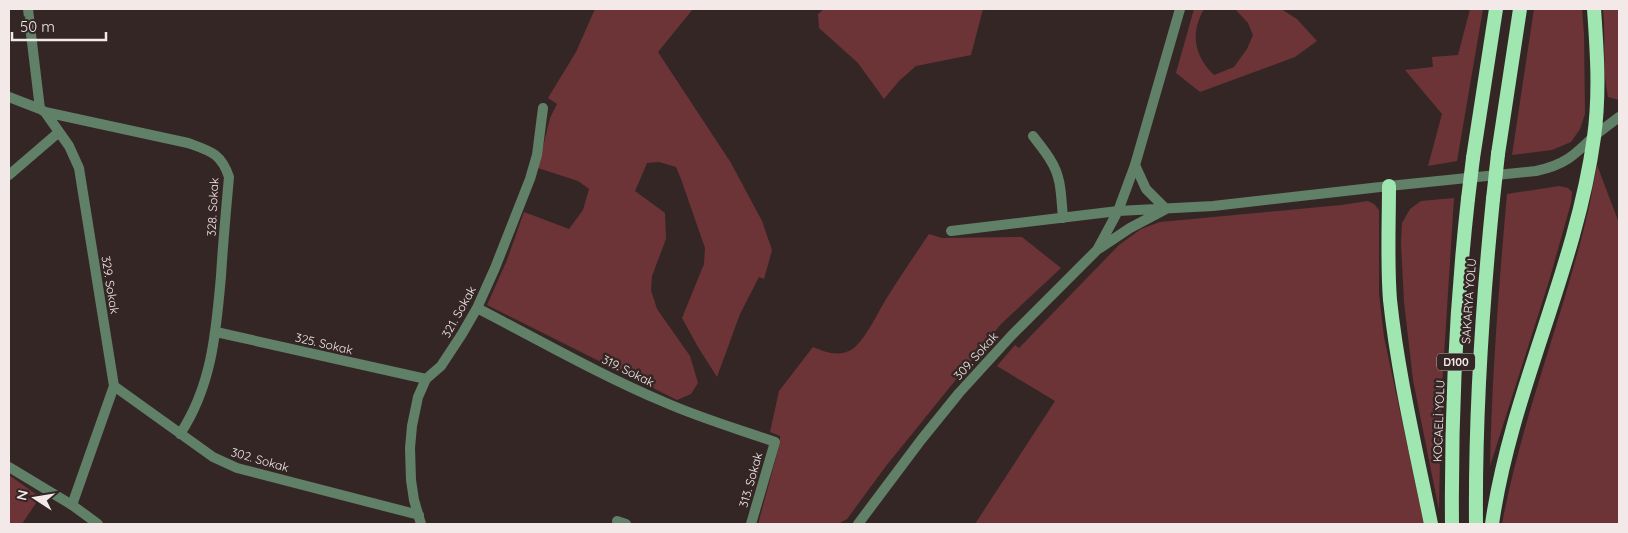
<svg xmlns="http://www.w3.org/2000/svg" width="1628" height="533" font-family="Quicksand,sans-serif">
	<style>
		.green { fill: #6c3437 }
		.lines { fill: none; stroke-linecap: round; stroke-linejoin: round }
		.minor { stroke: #618068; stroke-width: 10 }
		.tertiary { stroke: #618068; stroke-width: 10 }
		.trunk { stroke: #9fe6b0; stroke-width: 14 }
		.trunk-bridge { stroke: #9fe6b0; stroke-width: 14 }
		.labels { text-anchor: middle; stroke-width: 5; stroke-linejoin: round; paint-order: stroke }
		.shield { fill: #352626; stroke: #baaeae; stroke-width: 1 }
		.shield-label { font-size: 11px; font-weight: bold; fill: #f3e9e9 }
		.street-label { font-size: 12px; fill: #f3e9e9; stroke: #352626 }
	</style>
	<rect width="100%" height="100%" fill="#352626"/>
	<!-- green -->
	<path class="green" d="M 595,9 L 693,9 L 658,52 L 731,163 L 762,221 L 772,250 L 764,279 L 759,277 L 740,314 L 717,377 L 698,347 L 682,318 L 704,264 L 705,248 L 681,179 L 676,167 L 659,162 L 647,163 L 635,191 L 665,213 L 666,239 L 652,276 L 651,290 L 657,309 L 690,356 L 698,383 L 691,394 L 677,400 L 487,305 L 507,260 L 524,212 L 569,229 L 583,210 L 589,189 L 578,181 L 538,168 L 550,118 L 557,104 L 548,98 L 576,52 Z
		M 824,9 L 983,9 L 971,55 L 916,66 L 899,81 L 884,99 L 858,63 L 819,28 L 818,14 Z
		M 1194,9 L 1204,9 C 1190,33 1194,56 1214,75 L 1234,67 L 1247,49 L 1253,35 L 1248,23 L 1235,9 L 1281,9 L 1297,19 L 1317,41 L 1295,57 L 1200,92 L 1176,73 Z
		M 1470,9 L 1483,9 L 1457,161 L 1428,166 L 1442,114 L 1405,70 L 1433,67 L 1432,57 L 1458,55 Z
		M 1534,9 L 1582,9 L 1584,35 L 1585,114 L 1580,129 L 1571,142 L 1552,150 L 1512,155 Z
		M 1603,9 L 1619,9 L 1619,100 L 1608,97 C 1602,68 1606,38 1603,9 Z
		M 1597,165 L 1619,223 L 1619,524 L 1502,524 C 1521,422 1560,325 1585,224 C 1590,205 1593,185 1597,165 Z
		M 1559,186 L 1568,188 L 1572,192 L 1571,203 L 1549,281 L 1490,466 C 1492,375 1499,284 1507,194 Z
		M 1454,198 L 1441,403 L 1439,510 L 1413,380 L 1404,302 L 1401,243 L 1402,223 L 1410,209 L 1421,201 Z
		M 1368,201 L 1374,204 L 1379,210 L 1379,294 L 1384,337 L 1424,524 L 975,524 L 1055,401 L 997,366 L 1015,345 L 1019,348 L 1119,245 L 1141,229 L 1160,222 L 1341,205 Z
		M 929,234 L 942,238 L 1022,237 L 1061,268 L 1001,324 L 886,466 L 847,519 L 838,524 L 758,524 L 780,443 L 780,436 L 770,432 L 779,391 L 813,347 C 825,352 838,357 851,350 C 864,343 879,310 888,296 C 901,275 915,255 929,234 Z
		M 9,475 L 40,497 L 22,524 L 9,524 Z"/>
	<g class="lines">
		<!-- minor -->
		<path class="minor" d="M 28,9 L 40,109
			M 9,97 L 40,109 L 45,112 L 69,146 L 79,168 L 114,386 L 72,505
			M 45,112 L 188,143 C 210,151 221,153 229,177 C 226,210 223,243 221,276 C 216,332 212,386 180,434
			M 1033,136 C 1039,144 1046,152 1051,161 C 1062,178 1061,199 1063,218
			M 1594,136 L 1619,117
			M 9,175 L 59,132
			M 951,231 L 1118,211 L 1135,165 L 1180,9
			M 477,308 C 539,340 600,375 664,402 C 700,418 738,429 775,442 L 751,524
			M 216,332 L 426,379
			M 114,386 L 213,457 L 237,468 L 419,515
			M 617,521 L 626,524
			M 421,524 L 414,500 L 411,480 L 410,448 L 412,426 L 418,397 L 426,379 L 441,366 L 462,334 L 477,308 L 495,268 L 530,179 L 537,155 L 543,108"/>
		<!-- tertiary -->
		<path class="tertiary" d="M 1100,248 L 1130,228 L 1166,209 L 1146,189 L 1135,165
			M 9,467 L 72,505 L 98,524
			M 858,524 L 921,440 L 959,393 L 1011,336 L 1097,250 L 1118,211 L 1213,206 L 1389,186 L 1536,171 C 1564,165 1574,156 1594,136"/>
		<!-- trunk -->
		<path class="trunk" d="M 1498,154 L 1520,9
			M 1473,158 L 1496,9
			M 1389,186 C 1389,223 1387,262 1390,300 C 1398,375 1416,450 1431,524
			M 1452,524 C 1451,416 1456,307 1468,199
			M 1476,524 C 1475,416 1482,308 1493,199
			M 1492,524 C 1511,391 1576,270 1594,137 C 1600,94 1597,51 1594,9"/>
		<!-- trunk-bridge -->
		<path class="trunk-bridge" d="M 1468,199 L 1473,158
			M 1493,199 L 1498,154"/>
	</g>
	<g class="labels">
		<!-- shield labels -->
		<rect class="shield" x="1437" y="353.5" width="38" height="17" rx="4"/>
		<g class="shield-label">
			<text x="1456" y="366">D100</text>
		</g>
		<!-- street labels -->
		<g class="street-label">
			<text transform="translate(213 207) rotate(-87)" y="4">328. Sokak</text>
			<text transform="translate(110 285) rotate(81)" y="4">329. Sokak</text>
			<text transform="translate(1469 301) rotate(-86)" y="4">SAKARYA YOLU</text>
			<text transform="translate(459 312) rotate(-61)" y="4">321. Sokak</text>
			<text transform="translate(324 344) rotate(13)" y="4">325. Sokak</text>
			<text transform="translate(976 356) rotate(-48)" y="4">309. Sokak</text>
			<text transform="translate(628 371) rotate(26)" y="4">319. Sokak</text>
			<text transform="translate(1439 421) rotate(-88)" y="4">KOCAELİ YOLU</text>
			<text transform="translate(260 460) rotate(16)" y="4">302. Sokak</text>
			<text transform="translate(751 480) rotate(-74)" y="4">313. Sokak</text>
		</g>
	</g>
	<!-- border -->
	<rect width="1628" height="533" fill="none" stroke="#f3e9e9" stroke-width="20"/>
	<!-- north arrow -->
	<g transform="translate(35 498) rotate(282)" stroke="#352626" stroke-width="4" paint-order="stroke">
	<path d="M0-4L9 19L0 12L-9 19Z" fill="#f3e9e9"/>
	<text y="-8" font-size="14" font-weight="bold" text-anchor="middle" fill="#f3e9e9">N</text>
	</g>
	<!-- scale -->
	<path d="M12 32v8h94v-8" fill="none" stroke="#f3e9e9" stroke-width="2.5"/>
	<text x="20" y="32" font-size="15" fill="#f3e9e9" stroke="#352626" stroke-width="4" paint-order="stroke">50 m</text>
</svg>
